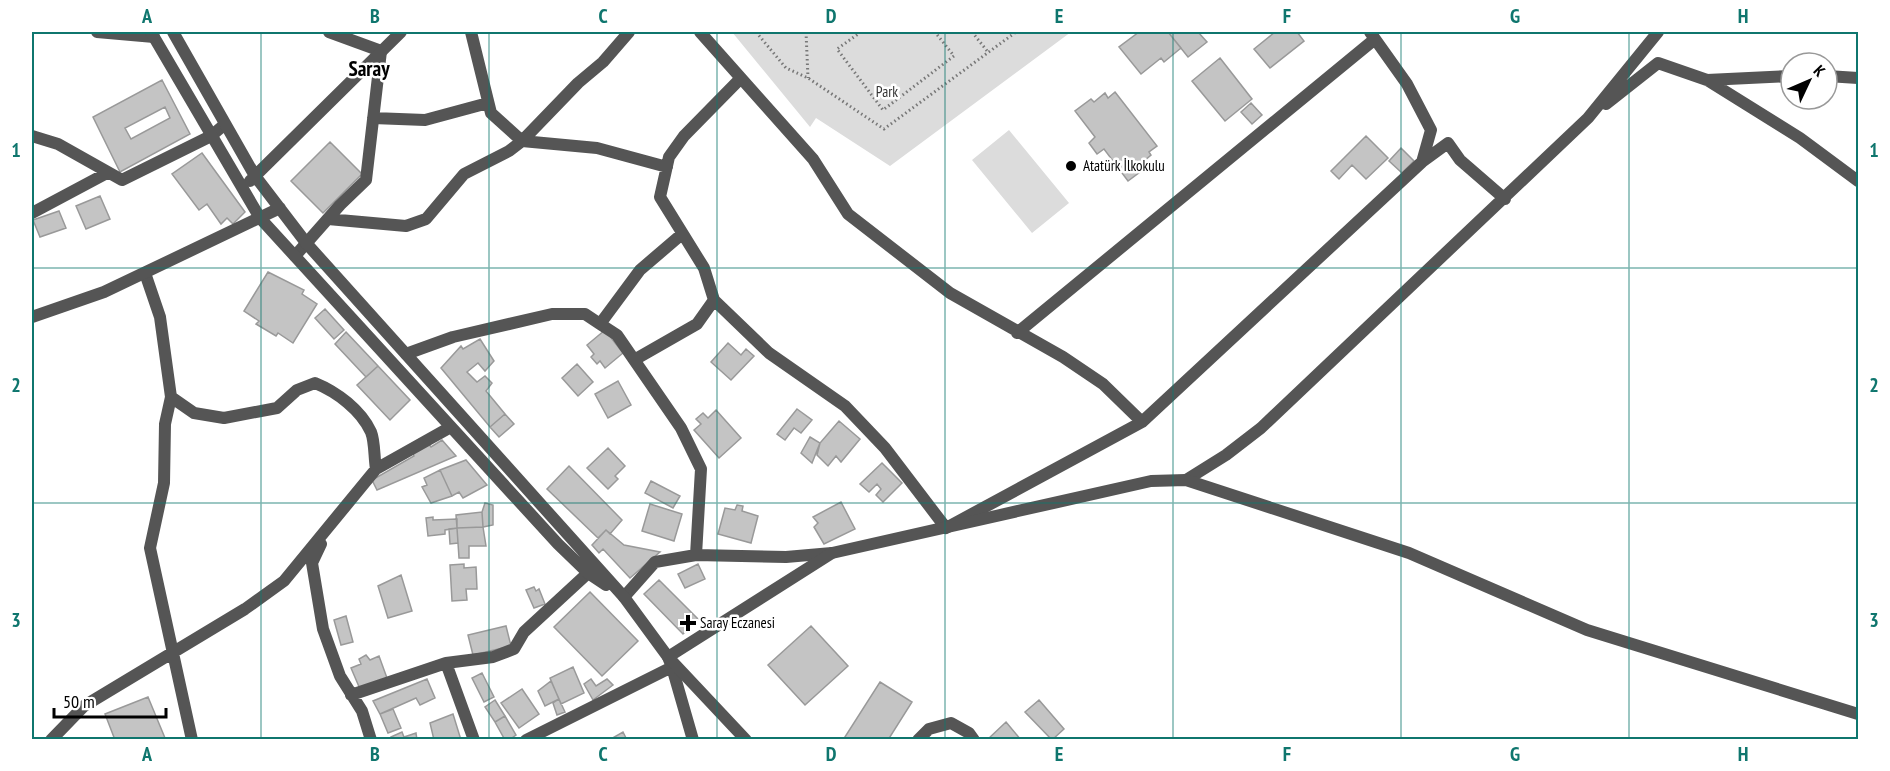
<svg xmlns="http://www.w3.org/2000/svg" width="1890" height="771" font-family="'PT Sans Narrow',sans-serif">
	<style>
		.green { fill: #dcdcdc }
		.building { fill: #c4c4c4; stroke: #999; stroke-width: 1.5; fill-rule: evenodd }
		.lines { fill: none; stroke-linecap: round; stroke-linejoin: round }
		.path { stroke: #777; stroke-width: 3; stroke-dasharray: 1.5 3; stroke-linecap: butt }
		.minor { stroke: #555; stroke-width: 12 }
		.tertiary { stroke: #555; stroke-width: 12 }
		.grid { fill: none; stroke: #0f766e; stroke-width: 1.5; stroke-opacity: 0.55 }
		.poi-dot { fill: #000; stroke: #fff; stroke-width: 2 }
		.labels { text-anchor: middle; stroke-width: 5; stroke-linejoin: round; paint-order: stroke }
		.park-label { font-size: 15px; fill: #333; stroke: #fff }
		.poi-label { font-size: 15px; fill: #000; stroke: #fff; text-anchor: start }
		.district-label { font-size: 21px; font-weight: bold; fill: #000; stroke: #fff }
		.neatline { fill: none; stroke: #0f766e; stroke-width: 2 }
		.grid-label { font-size: 20px; text-anchor: middle; font-weight: bold; fill: #0f766e }
	</style>
	<rect width="100%" height="100%" fill="#fff"/>
	<!-- green -->
	<path class="green" d="M 732,32 L 1071,32 L 890,166 L 816,118 L 810,127 Z
		M 1009,130 L 1069,203 L 1032,233 L 972,160 Z"/>
	<!-- building -->
	<path class="building" d="M 1139,32 L 1168,32 L 1181,48 L 1164,62 L 1161,58 L 1141,74 L 1119,47 Z
		M 1168,32 L 1198,32 L 1207,42 L 1188,57 Z
		M 1275,32 L 1297,32 L 1304,41 L 1270,68 L 1254,49 Z
		M 1220,58 L 1252,99 L 1225,121 L 1192,81 Z
		M 162,80 L 190,134 L 120,172 L 93,117 ZM 165,107 L 170,118 L 131,139 L 125,128 Z
		M 1115,92 L 1157,146 L 1149,152 L 1151,155 L 1144,161 L 1148,166 L 1128,181 L 1104,149 L 1097,154 L 1089,143 L 1095,137 L 1075,111 L 1091,99 L 1094,102 L 1105,93 L 1108,98 Z
		M 1251,103 L 1262,115 L 1252,124 L 1241,112 Z
		M 1366,136 L 1388,158 L 1366,179 L 1352,165 L 1339,179 L 1331,171 Z
		M 330,142 L 362,174 L 323,213 L 291,181 Z
		M 1401,148 L 1414,161 L 1402,173 L 1389,161 Z
		M 202,153 L 245,212 L 233,224 L 227,218 L 221,224 L 207,204 L 199,210 L 172,174 Z
		M 100,196 L 110,219 L 86,229 L 76,206 Z
		M 59,211 L 66,228 L 40,237 L 33,220 Z
		M 268,272 L 304,290 L 302,294 L 317,304 L 293,343 L 278,333 L 276,336 L 256,324 L 259,321 L 244,311 Z
		M 325,309 L 344,330 L 334,339 L 315,318 Z
		M 605,330 L 623,353 L 605,368 L 600,361 L 597,364 L 591,357 L 594,354 L 587,345 Z
		M 346,332 L 378,366 L 366,377 L 335,344 Z
		M 480,339 L 494,361 L 485,371 L 478,363 L 467,372 L 477,382 L 485,376 L 492,383 L 486,391 L 505,414 L 490,427 L 441,368 L 461,346 L 463,349 Z
		M 728,343 L 741,355 L 746,349 L 754,356 L 731,380 L 711,362 Z
		M 577,364 L 593,382 L 578,396 L 562,378 Z
		M 378,366 L 410,400 L 390,420 L 357,385 Z
		M 618,381 L 631,405 L 608,418 L 595,394 Z
		M 797,409 L 812,420 L 801,433 L 794,428 L 785,440 L 777,434 Z
		M 716,410 L 741,438 L 719,458 L 694,430 L 701,424 L 696,419 L 703,413 L 708,418 Z
		M 505,414 L 514,424 L 499,437 L 490,427 Z
		M 839,421 L 860,439 L 841,462 L 836,456 L 828,466 L 817,455 L 820,443 Z
		M 810,437 L 820,443 L 812,463 L 801,453 Z
		M 442,440 L 456,456 L 377,490 L 372,480 L 414,456 L 412,452 L 428,443 L 431,447 Z
		M 608,448 L 625,466 L 615,476 L 618,479 L 608,489 L 587,468 Z
		M 466,460 L 487,485 L 463,498 L 459,492 L 452,496 L 440,470 Z
		M 882,463 L 902,483 L 883,502 L 876,495 L 881,489 L 877,484 L 869,492 L 860,484 Z
		M 569,466 L 622,520 L 610,534 L 606,530 L 598,538 L 547,489 Z
		M 440,470 L 452,496 L 431,503 L 422,487 L 427,485 L 424,478 Z
		M 651,481 L 680,496 L 673,508 L 645,493 Z
		M 841,502 L 855,529 L 824,544 L 814,527 L 818,523 L 813,517 Z
		M 485,503 L 493,505 L 493,525 L 483,527 L 482,512 Z
		M 650,504 L 682,514 L 674,541 L 642,531 Z
		M 737,505 L 743,506 L 742,511 L 758,516 L 751,543 L 718,534 L 725,508 L 735,510 Z
		M 482,512 L 483,527 L 457,528 L 456,515 Z
		M 433,517 L 433,520 L 457,519 L 457,528 L 445,530 L 445,534 L 428,536 L 426,518 Z
		M 483,527 L 486,546 L 469,546 L 469,558 L 459,558 L 457,528 Z
		M 457,528 L 458,543 L 450,544 L 449,529 Z
		M 606,530 L 624,545 L 660,552 L 630,578 L 603,549 L 599,553 L 592,545 Z
		M 464,564 L 464,568 L 476,567 L 477,589 L 466,589 L 467,600 L 452,601 L 450,565 Z
		M 698,564 L 705,579 L 685,588 L 678,574 Z
		M 401,575 L 412,611 L 388,618 L 378,586 Z
		M 659,580 L 698,619 L 683,634 L 644,594 Z
		M 534,587 L 536,591 L 539,589 L 545,604 L 534,608 L 526,590 Z
		M 590,592 L 638,641 L 602,676 L 554,627 Z
		M 346,616 L 353,642 L 341,645 L 334,620 Z
		M 506,626 L 511,646 L 473,655 L 468,635 Z
		M 811,626 L 848,666 L 805,705 L 768,665 Z
		M 366,655 L 370,660 L 379,656 L 387,678 L 360,689 L 351,668 L 361,664 L 359,659 Z
		M 573,667 L 584,693 L 561,704 L 550,678 Z
		M 482,673 L 494,697 L 484,702 L 472,678 Z
		M 427,679 L 435,698 L 420,705 L 416,698 L 380,714 L 373,701 Z
		M 591,679 L 596,686 L 607,679 L 613,685 L 593,700 L 584,684 Z
		M 551,681 L 559,699 L 545,706 L 538,691 Z
		M 880,682 L 912,702 L 888,740 L 843,740 Z
		M 522,689 L 539,714 L 519,728 L 501,703 Z
		M 148,697 L 165,738 L 115,740 L 105,714 Z
		M 559,699 L 565,712 L 557,715 L 553,703 Z
		M 495,700 L 505,716 L 495,722 L 485,707 Z
		M 1039,700 L 1064,729 L 1052,740 L 1025,712 Z
		M 393,709 L 401,728 L 388,733 L 380,714 Z
		M 453,714 L 461,740 L 434,740 L 430,723 Z
		M 505,716 L 516,735 L 509,740 L 505,740 L 495,722 Z
		M 1006,722 L 1021,740 L 987,740 Z
		M 402,732 L 404,737 L 416,733 L 417,740 L 392,740 L 391,737 Z
		M 623,732 L 627,740 L 609,740 Z"/>
	<g class="lines">
		<!-- path -->
		<path class="path" d="M 756,32 L 786,68 L 808,78 L 884,129 L 1016,32
			M 806,32 L 808,78
			M 861,32 L 837,49 L 883,110 L 954,56 L 935,32
			M 972,32 L 988,52"/>
		<!-- minor -->
		<path class="minor" d="M 97,32 L 154,37
			M 471,32 L 491,113 L 522,141 L 597,148 L 667,167
			M 700,32 L 813,159 L 848,214 L 950,293 L 1063,357 L 1103,384 L 1142,422
			M 1370,32 L 1407,84 L 1431,130 L 1422,162
			M 1827,76 L 1858,78
			M 740,79 L 684,136 L 669,157 L 660,197 L 704,268 L 714,300 L 769,353 L 845,406 L 885,448 L 946,528 L 1142,422 L 1422,162 L 1448,143 L 1460,160 L 1505,199
			M 1707,80 L 1791,76
			M 1606,104 L 1658,63 L 1707,80 L 1800,138 L 1858,181
			M 373,118 L 425,120 L 488,103
			M 32,136 L 58,144 L 122,180 L 211,136 L 224,125
			M 32,213 L 107,173
			M 328,219 L 406,226 L 426,219 L 464,174 L 509,151 L 522,141 L 578,83 L 603,62 L 629,32
			M 295,256 L 340,205 L 366,180 L 381,51 L 329,32
			M 145,273 L 160,317 L 171,397 L 165,424 L 164,483 L 150,548 L 192,740
			M 600,324 L 640,270 L 682,234
			M 1017,333 L 1375,39
			M 406,354 L 453,337 L 552,314 L 585,314 L 600,324 L 617,335 L 681,428 L 701,469 L 696,555
			M 634,360 L 697,324 L 714,300
			M 171,397 L 194,413 L 224,418 L 277,408 L 297,390 L 315,383 C 337,392 361,410 371,432 C 375,442 374,458 376,469
			M 1186,480 L 1226,455 L 1261,428 L 1588,118 L 1658,32
			M 321,544 L 312,563 L 323,629 L 340,676 L 362,711 L 371,740
			M 624,597 L 655,562 L 696,555 L 786,557 L 832,553
			M 446,663 L 474,740
			M 672,667 L 693,740
			M 351,695 L 446,663 L 493,657 L 514,649 L 524,632 L 588,573
			M 51,740 L 84,706 L 245,609 L 284,581 L 376,469 L 449,428
			M 526,740 L 672,667 L 668,657
			M 918,740 L 929,729 L 951,723 L 969,733 L 974,740"/>
		<!-- tertiary -->
		<path class="tertiary" d="M 151,32 L 260,218 L 558,544 L 588,573 L 606,585
			M 173,32 L 255,176 L 307,244 L 624,597 L 668,657 L 746,740
			M 250,181 L 401,32
			M 32,317 L 104,292 L 280,208
			M 668,657 L 832,553 L 1151,481 L 1186,480 L 1409,553 L 1587,630 L 1858,714"/>
	</g>
	<!-- grid -->
	<path class="grid" d="M 261,32 L 261,740M 489,32 L 489,740M 717,32 L 717,740M 945,32 L 945,740M 1173,32 L 1173,740M 1401,32 L 1401,740M 1629,32 L 1629,740M 32,268 L 1858,268M 32,503 L 1858,503"/>
	<!-- markers -->
	<g class="poi-dot">
		<circle cx="1071" cy="166" r="6"/>
		<path d="M685 614h6v6h6v6h-6v6h-6v-6h-6v-6h6z"/>
	</g>
	<g class="labels">
		<!-- park labels -->
		<g class="park-label">
			<text x="887" y="97">Park</text>
		</g>
		<!-- poi labels -->
		<g class="poi-label">
			<text x="1083" y="171">Atatürk İlkokulu</text>
			<text x="700" y="628">Saray Eczanesi</text>
		</g>
		<!-- district labels -->
		<g class="district-label">
			<text x="369" y="76">Saray</text>
		</g>
	</g>
	<!-- border -->
	<rect width="1890" height="771" fill="none" stroke="#ffffff" stroke-width="66"/>
	<!-- north arrow -->
	<g transform="translate(1809 81) rotate(46)"><circle r="28" fill="#ffffff" stroke="#999999" stroke-width="1.5"/>
	<path d="M0-4.5L10 22L0 15L-10 22Z" fill="#000000"/>
	<text y="-9" font-size="16" font-weight="bold" text-anchor="middle" fill="#000000">K</text>
	</g>
	<!-- scale -->
	<path d="M54 708v9h112v-9" fill="none" stroke="#000000" stroke-width="3"/>
	<text x="63" y="708" font-size="18" fill="#000000" stroke="#ffffff" stroke-width="4.5" paint-order="stroke">50 m</text>
	<rect x="33" y="33" width="1824" height="705" class="neatline"/>
	<g class="grid-label">
		<text x="147" y="23">A</text>
		<text x="375" y="23">B</text>
		<text x="603" y="23">C</text>
		<text x="831" y="23">D</text>
		<text x="1059" y="23">E</text>
		<text x="1287" y="23">F</text>
		<text x="1515" y="23">G</text>
		<text x="1743" y="23">H</text>
		<text x="16" y="157">1</text>
		<text x="1874" y="157">1</text>
		<text x="16" y="392">2</text>
		<text x="1874" y="392">2</text>
		<text x="16" y="627">3</text>
		<text x="1874" y="627">3</text>
		<text x="147" y="761">A</text>
		<text x="375" y="761">B</text>
		<text x="603" y="761">C</text>
		<text x="831" y="761">D</text>
		<text x="1059" y="761">E</text>
		<text x="1287" y="761">F</text>
		<text x="1515" y="761">G</text>
		<text x="1743" y="761">H</text>
	</g>
</svg>
